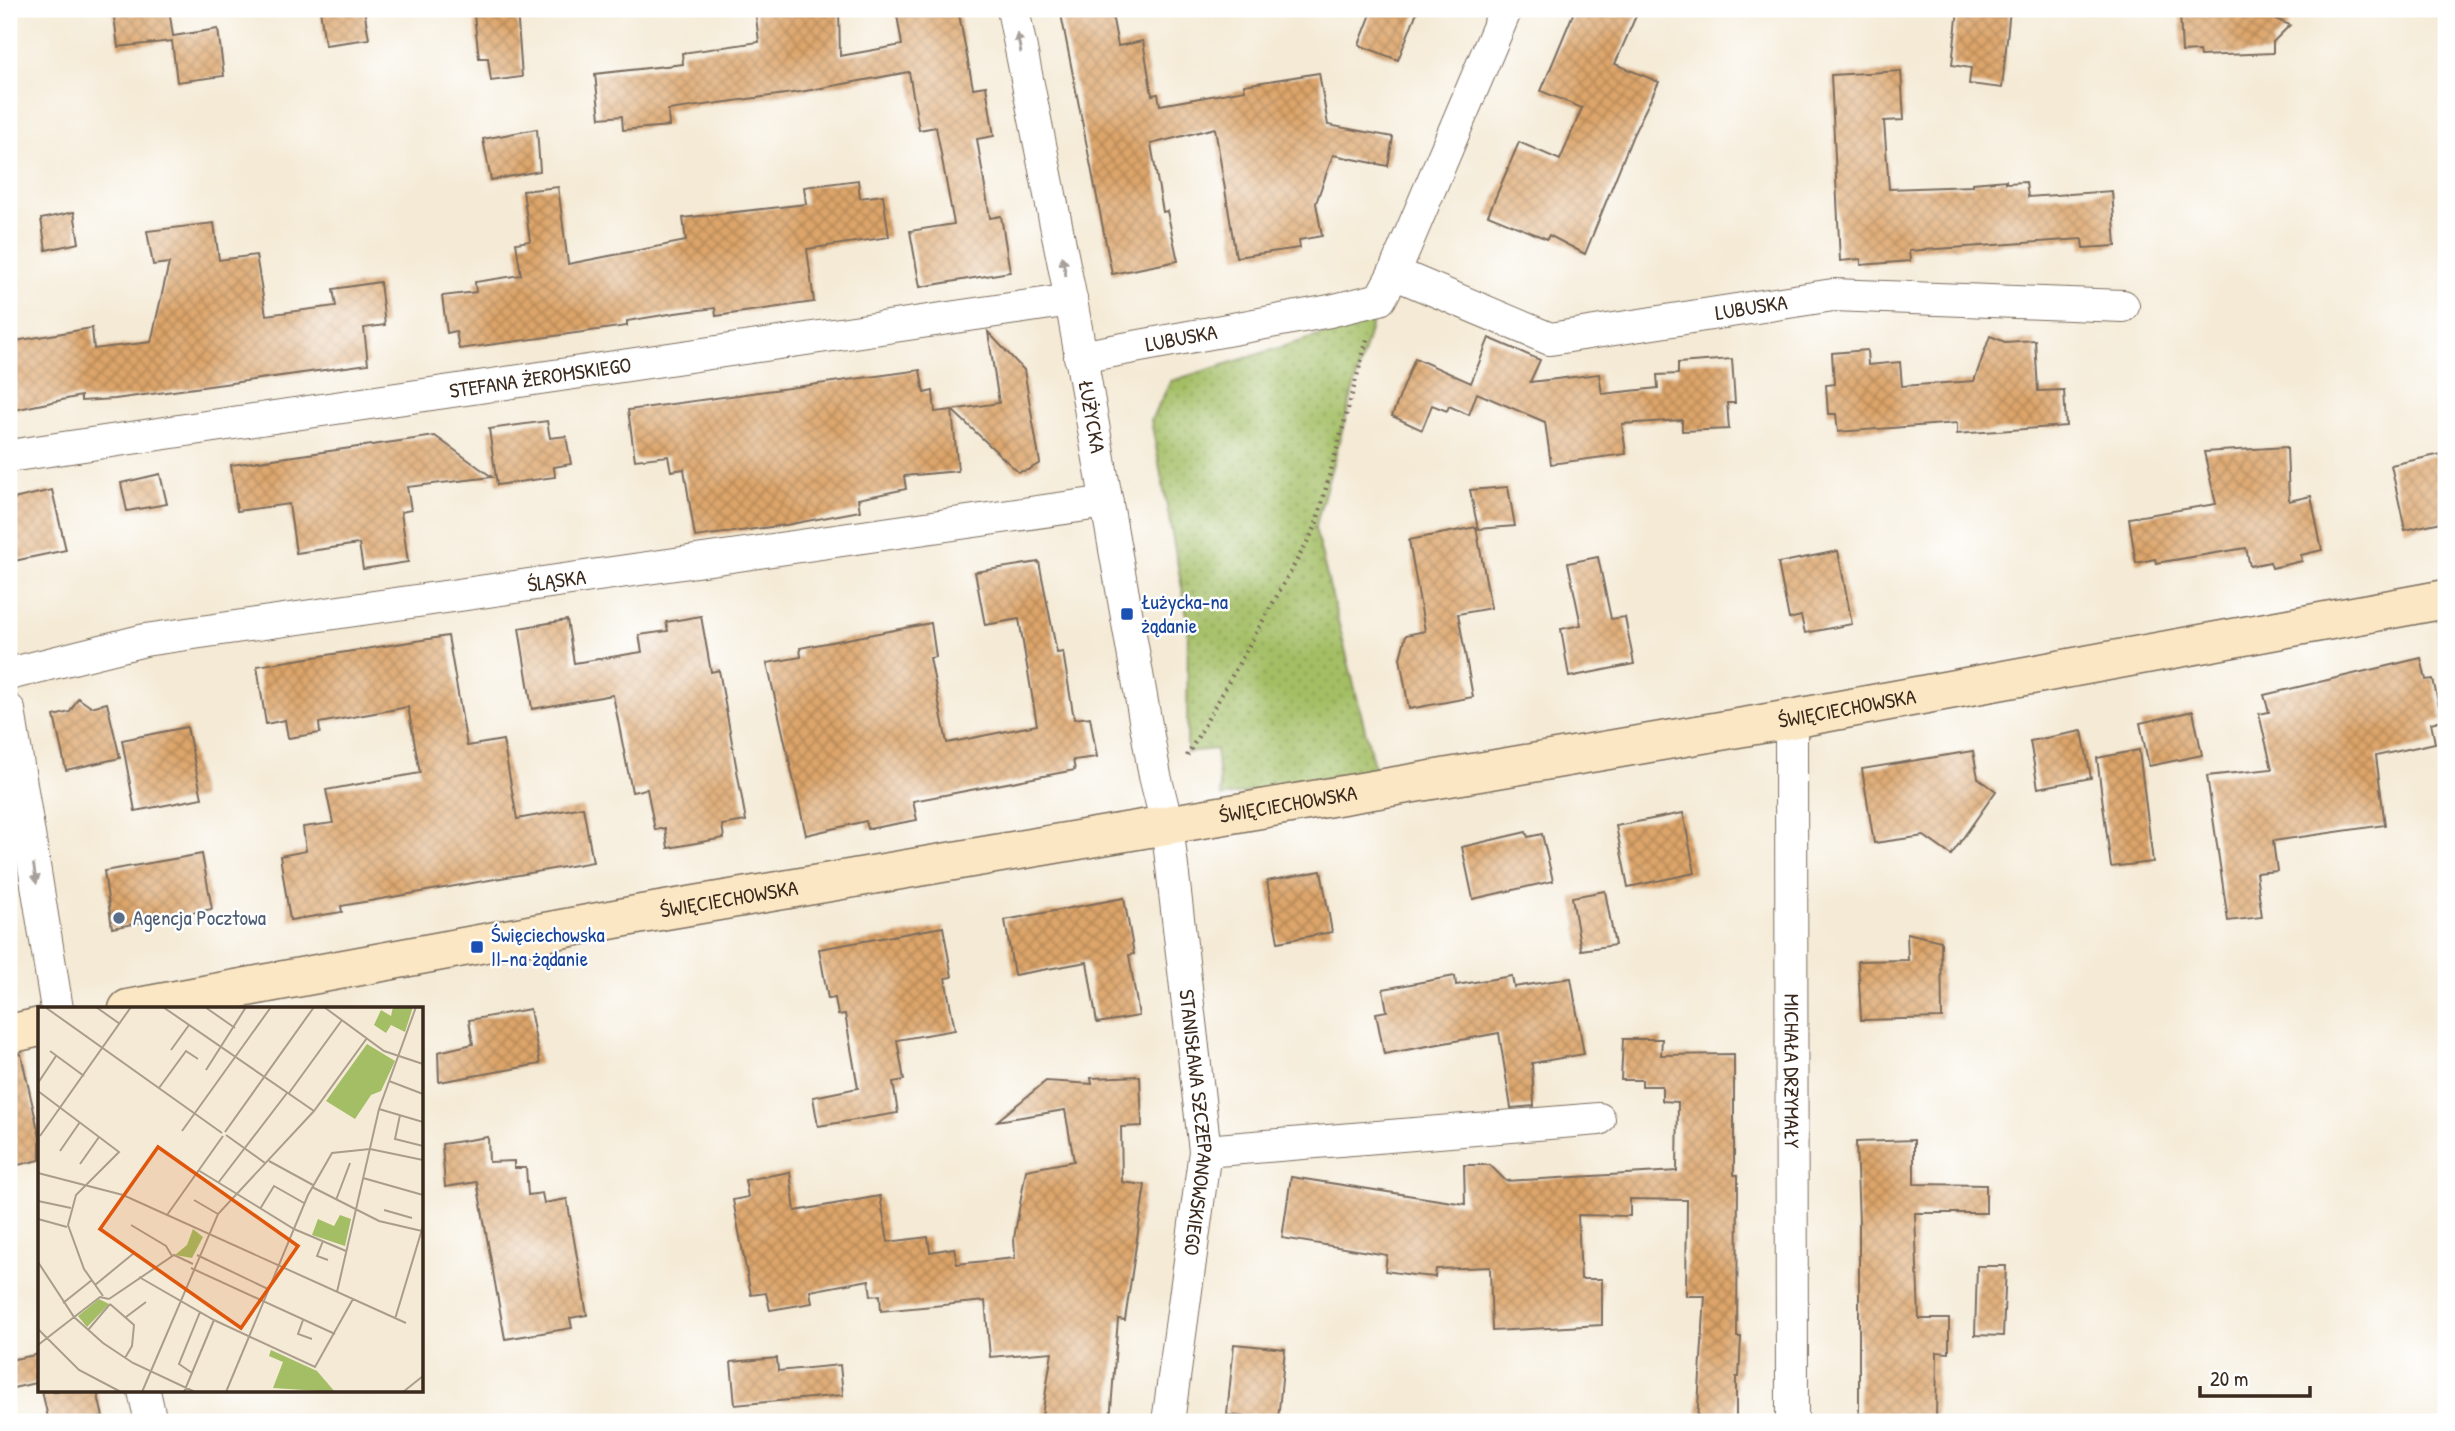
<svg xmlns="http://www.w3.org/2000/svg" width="2455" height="1431" font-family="'Patrick Hand',sans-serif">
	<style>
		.green { fill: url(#green-dots); stroke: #6f7441; stroke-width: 2 }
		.building { fill: url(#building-cross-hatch) }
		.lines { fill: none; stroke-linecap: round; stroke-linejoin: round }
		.street-casing { stroke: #7c6d5e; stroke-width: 34 }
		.secondary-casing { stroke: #7c6d5e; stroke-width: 41 }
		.path { stroke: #7c6d5e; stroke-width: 4.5; stroke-dasharray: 2 5; stroke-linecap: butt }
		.street { stroke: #fff; stroke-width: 32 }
		.secondary { stroke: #fbe7c3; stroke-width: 38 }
		.oneway { fill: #a79f9a }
		.transit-dot { fill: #1a4fb4; stroke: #fff; stroke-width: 2.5 }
		.service-dot { fill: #5c6f8a; stroke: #fff; stroke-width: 2.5 }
		.labels { text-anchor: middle; stroke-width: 5; stroke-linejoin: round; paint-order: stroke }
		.street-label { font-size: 21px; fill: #3b2a1e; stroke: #fff }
		.transit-label { font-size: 21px; fill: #164399; stroke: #fff; text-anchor: start }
		.service-label { font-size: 21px; fill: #4e5e75; stroke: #fff; text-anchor: start }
		.inset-road { fill: none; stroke: #aa9d8c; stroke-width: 2 }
		.view { fill: #df570d; fill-opacity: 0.15; stroke: #df570d; stroke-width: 3.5 }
		.inset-edge { fill: none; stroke: #3b2a1e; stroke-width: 3.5 }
	</style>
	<defs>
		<pattern id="green-dots" width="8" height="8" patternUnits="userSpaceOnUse" patternTransform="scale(1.75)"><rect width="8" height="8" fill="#a3be64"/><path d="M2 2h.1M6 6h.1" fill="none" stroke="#869b52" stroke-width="1.8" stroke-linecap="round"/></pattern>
		<pattern id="building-cross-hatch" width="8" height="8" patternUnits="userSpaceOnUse" patternTransform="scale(1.75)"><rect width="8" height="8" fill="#dda56a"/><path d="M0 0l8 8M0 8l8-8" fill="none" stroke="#b48757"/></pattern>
	</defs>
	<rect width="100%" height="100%" fill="#fff"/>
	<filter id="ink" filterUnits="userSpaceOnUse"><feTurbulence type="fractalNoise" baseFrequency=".0143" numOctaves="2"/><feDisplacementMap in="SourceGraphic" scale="14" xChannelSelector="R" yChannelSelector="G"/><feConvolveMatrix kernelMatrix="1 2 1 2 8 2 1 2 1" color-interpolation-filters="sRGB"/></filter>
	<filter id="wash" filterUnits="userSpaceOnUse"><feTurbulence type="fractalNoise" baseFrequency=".00686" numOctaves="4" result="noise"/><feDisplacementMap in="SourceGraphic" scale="28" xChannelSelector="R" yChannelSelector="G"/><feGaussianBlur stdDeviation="1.57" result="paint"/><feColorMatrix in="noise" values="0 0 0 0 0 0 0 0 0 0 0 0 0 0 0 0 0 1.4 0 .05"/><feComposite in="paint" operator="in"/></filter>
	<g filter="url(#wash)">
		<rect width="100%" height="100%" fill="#f4ead5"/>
		<!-- green -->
		<path class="green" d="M 1373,319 L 1315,528 L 1375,770 L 1221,797 L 1216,749 L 1187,752 L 1188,621 L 1151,420 L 1171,381 Z"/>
		<g id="blocks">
			<!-- building -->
			<path class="building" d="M 113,9 L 169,9 L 173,36 L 218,29 L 224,76 L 177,82 L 172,41 L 118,47 Z
				M 320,9 L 364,9 L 369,39 L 325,45 Z
				M 517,9 L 522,77 L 491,81 L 488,58 L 479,58 L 474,15 Z
				M 755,9 L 839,9 L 840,56 L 902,45 L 896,9 L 958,9 L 973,88 L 986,86 L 994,136 L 977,139 L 990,218 L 1001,216 L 1010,272 L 920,287 L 910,231 L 954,224 L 936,127 L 919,130 L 909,72 L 800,92 L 668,110 L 669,126 L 623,130 L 622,116 L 600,118 L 595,74 L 683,64 L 682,53 L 759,42 Z
				M 1060,9 L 1111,9 L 1118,46 L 1143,41 L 1152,95 L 1158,94 L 1160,105 L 1245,90 L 1244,85 L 1319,73 L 1328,125 L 1393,137 L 1388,166 L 1333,155 L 1316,203 L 1322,236 L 1299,240 L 1300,248 L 1236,257 L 1215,128 L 1151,144 L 1163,212 L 1167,211 L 1178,261 L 1112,274 Z
				M 1373,9 L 1418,9 L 1398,60 L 1359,45 Z
				M 1575,9 L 1639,9 L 1615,64 L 1659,82 L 1633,135 L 1585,254 L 1549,235 L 1547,239 L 1488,215 L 1519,142 L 1560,160 L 1582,108 L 1541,91 Z
				M 1958,9 L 2010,9 L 2002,88 L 1969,84 L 1971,68 L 1952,65 Z
				M 2198,9 L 2271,9 L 2271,17 L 2290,25 L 2273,42 L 2273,53 L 2200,56 L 2199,51 L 2182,52 L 2180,13 L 2199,13 Z
				M 1901,71 L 1904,120 L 1884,121 L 1889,189 L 1973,186 L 1973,183 L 2006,180 L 2006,183 L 2026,182 L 2028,197 L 2112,191 L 2116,246 L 2083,248 L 2082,239 L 1909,251 L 1910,261 L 1861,265 L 1861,259 L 1840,261 L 1831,75 Z
				M 537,129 L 540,171 L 491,180 L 483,139 Z
				M 858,180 L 860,198 L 883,195 L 889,237 L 807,249 L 814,302 L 716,316 L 715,308 L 675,313 L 627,321 L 627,326 L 459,349 L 456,331 L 447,333 L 442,296 L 476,292 L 475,282 L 521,275 L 516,243 L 530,241 L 523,191 L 558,187 L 568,264 L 686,241 L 683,218 L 806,204 L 804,187 Z
				M 74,212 L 79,243 L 46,250 L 41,219 Z
				M 214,223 L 219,260 L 256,255 L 266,315 L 336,306 L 333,289 L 380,282 L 385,325 L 364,328 L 368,364 L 115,399 L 81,401 L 81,396 L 9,411 L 9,342 L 92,328 L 94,349 L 151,342 L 169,263 L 153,265 L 147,231 Z
				M 988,332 L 1024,370 L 1040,463 L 1028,470 L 1018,472 L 952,410 L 999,403 Z
				M 1990,336 L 2005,342 L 2035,340 L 2038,391 L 2064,390 L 2066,426 L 1957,434 L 1957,423 L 1838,432 L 1836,414 L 1828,414 L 1826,385 L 1834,384 L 1832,353 L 1867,350 L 1868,365 L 1900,362 L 1902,386 L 1974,381 Z
				M 1489,338 L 1540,360 L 1530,382 L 1599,374 L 1602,394 L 1658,388 L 1657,375 L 1678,374 L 1678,363 L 1732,359 L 1735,403 L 1727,403 L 1729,429 L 1682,431 L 1682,420 L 1622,424 L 1626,454 L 1551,464 L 1545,422 L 1477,393 L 1469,415 L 1449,406 L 1447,411 L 1432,405 L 1422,430 L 1392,416 L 1415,358 L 1471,383 Z
				M 920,370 L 924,393 L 933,391 L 935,412 L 952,410 L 958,471 L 904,476 L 906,489 L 858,499 L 860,511 L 786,525 L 695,537 L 684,469 L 671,471 L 668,456 L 635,460 L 628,410 Z
				M 547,421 L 550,438 L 566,436 L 571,464 L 554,467 L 555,477 L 497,485 L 489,429 Z
				M 435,436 L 492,477 L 407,487 L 411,510 L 401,512 L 408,562 L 363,569 L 359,544 L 296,553 L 289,504 L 237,511 L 231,465 Z
				M 2287,447 L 2289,501 L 2311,496 L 2322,550 L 2301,555 L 2302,561 L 2272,568 L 2270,562 L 2250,566 L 2246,548 L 2156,563 L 2155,559 L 2136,563 L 2129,518 L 2216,504 L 2204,452 Z
				M 2446,453 L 2446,521 L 2405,530 L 2391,465 Z
				M 160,474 L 167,504 L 127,511 L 121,483 Z
				M 1508,487 L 1515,526 L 1478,529 L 1470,490 Z
				M 52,490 L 66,550 L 14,561 L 9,539 L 9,500 Z
				M 1476,527 L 1491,608 L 1458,614 L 1473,697 L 1409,709 L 1400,658 L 1406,635 L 1425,631 L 1409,540 Z
				M 1838,551 L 1852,624 L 1805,633 L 1801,616 L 1789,619 L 1778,563 Z
				M 1598,557 L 1611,619 L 1625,617 L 1634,664 L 1569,677 L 1561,629 L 1581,625 L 1568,563 Z
				M 1039,562 L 1057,653 L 1063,652 L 1074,719 L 1090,717 L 1097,757 L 1073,760 L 1075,770 L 913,801 L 917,820 L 868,829 L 866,821 L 806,835 L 767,663 L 801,657 L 800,648 L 931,623 L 936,657 L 930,658 L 947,743 L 1037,725 L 1019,619 L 985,625 L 975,572 Z
				M 701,616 L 711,672 L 719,670 L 746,821 L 722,825 L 724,838 L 668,848 L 665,828 L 655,830 L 647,789 L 632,792 L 613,695 L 532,709 L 519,628 L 567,620 L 574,663 L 642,652 L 639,635 L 668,631 L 666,622 Z
				M 448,636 L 467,746 L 503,740 L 517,819 L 583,807 L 593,862 L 341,906 L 342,912 L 290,920 L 280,856 L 306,851 L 303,827 L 333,823 L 326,790 L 420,773 L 408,707 L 319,723 L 320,733 L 288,738 L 285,720 L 266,724 L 257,666 Z
				M 2421,658 L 2426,680 L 2433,679 L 2442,720 L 2431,723 L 2435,743 L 2376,756 L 2385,825 L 2273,841 L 2277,871 L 2256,873 L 2262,917 L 2228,921 L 2207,776 L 2272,769 L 2259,714 L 2269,712 L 2264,695 Z
				M 78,698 L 91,707 L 107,703 L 120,758 L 66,770 L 54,716 L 70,712 Z
				M 2193,711 L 2202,755 L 2149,766 L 2140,723 Z
				M 187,727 L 202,798 L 135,811 L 122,740 Z
				M 2082,731 L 2091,778 L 2038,788 L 2030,741 Z
				M 2139,750 L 2153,862 L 2111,867 L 2097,758 Z
				M 1973,751 L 1978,778 L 1996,791 L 1951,855 L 1924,836 L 1874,843 L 1862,769 Z
				M 1683,813 L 1695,873 L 1628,887 L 1616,826 Z
				M 1526,832 L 1528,837 L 1542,834 L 1553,881 L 1473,899 L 1462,847 Z
				M 202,854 L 212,909 L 112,928 L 104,871 Z
				M 1321,871 L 1332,932 L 1278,942 L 1267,881 Z
				M 1605,891 L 1615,945 L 1581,950 L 1572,897 Z
				M 1124,898 L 1134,954 L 1129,955 L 1139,1016 L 1097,1023 L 1087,962 L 1014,975 L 1005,920 Z
				M 943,927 L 952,977 L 945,978 L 955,1030 L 897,1040 L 904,1080 L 893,1082 L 898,1113 L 818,1126 L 813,1097 L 858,1088 L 845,1014 L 838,1015 L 835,998 L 828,999 L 819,949 Z
				M 1907,933 L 1941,941 L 1942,1018 L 1861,1020 L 1858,961 L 1908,960 Z
				M 1455,976 L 1456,985 L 1512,976 L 1514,987 L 1571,978 L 1584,1054 L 1532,1063 L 1534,1106 L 1511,1108 L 1499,1033 L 1384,1054 L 1376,1013 L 1387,1011 L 1383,989 Z
				M 530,1009 L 540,1064 L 439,1082 L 438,1052 L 473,1044 L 469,1020 Z
				M 1623,1039 L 1662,1039 L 1661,1055 L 1734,1054 L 1734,1175 L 1738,1175 L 1737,1337 L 1741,1337 L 1739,1377 L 1736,1377 L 1736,1422 L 1697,1422 L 1705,1296 L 1686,1296 L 1687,1200 L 1630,1199 L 1630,1216 L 1578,1215 L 1581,1279 L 1602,1279 L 1602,1325 L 1492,1331 L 1490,1267 L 1436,1269 L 1435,1277 L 1413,1275 L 1385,1271 L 1387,1255 L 1282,1238 L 1291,1177 L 1465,1204 L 1464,1165 L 1490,1165 L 1506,1181 L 1677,1171 L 1678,1102 L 1662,1101 L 1662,1086 L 1642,1086 L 1642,1080 L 1621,1080 Z
				M 21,1054 L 40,1138 L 40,1160 L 9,1167 L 9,1055 Z
				M 1140,1076 L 1142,1126 L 1121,1127 L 1122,1182 L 1145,1185 L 1125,1320 L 1118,1319 L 1110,1422 L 1041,1422 L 1052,1352 L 990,1357 L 985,1301 L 881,1311 L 880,1295 L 871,1296 L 869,1280 L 810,1291 L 812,1303 L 770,1310 L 766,1293 L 751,1295 L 733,1200 L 748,1197 L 745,1180 L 790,1172 L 795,1211 L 880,1196 L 888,1242 L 928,1237 L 930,1252 L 954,1248 L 957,1264 L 1015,1258 L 1014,1238 L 1026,1170 L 1074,1161 L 1065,1110 L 997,1121 L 1046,1081 L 1092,1084 L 1091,1078 Z
				M 488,1137 L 489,1162 L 514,1161 L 514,1168 L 526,1168 L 528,1195 L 542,1193 L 544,1203 L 567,1199 L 587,1315 L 570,1318 L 572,1328 L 505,1339 L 477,1182 L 445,1187 L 442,1144 Z
				M 1914,1140 L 1914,1184 L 1986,1185 L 1986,1213 L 1915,1213 L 1919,1319 L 1949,1319 L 1949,1353 L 1937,1352 L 1936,1422 L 1863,1422 L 1863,1414 L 1859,1414 L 1859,1223 L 1856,1142 Z
				M 1977,1266 L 2006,1266 L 2003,1336 L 1975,1335 Z
				M 1234,1344 L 1285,1349 L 1278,1420 L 1227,1415 Z
				M 40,1354 L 40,1382 L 9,1389 L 9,1360 Z
				M 777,1358 L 778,1371 L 840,1365 L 843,1395 L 735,1405 L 731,1362 Z
				M 42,1391 L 97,1391 L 103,1417 L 78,1422 L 49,1422 Z"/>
		</g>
	</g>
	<g filter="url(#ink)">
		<use href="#blocks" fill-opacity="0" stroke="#7c6d5e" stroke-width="2"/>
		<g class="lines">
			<!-- street casing -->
			<g class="street-casing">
				<g id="street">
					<path id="s1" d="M 1013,9 L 1071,300 L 1155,776 L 1167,824 L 1205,1151 L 1168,1422"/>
					<path id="s2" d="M 1394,273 L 1550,339 L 1833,295 L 2123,306"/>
					<path id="s3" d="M 1080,357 L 1330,311 L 1380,299 L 1394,273 L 1506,9"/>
					<path id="s4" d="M 9,456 L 1071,300"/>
					<path id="s5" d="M 9,674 L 145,640 L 1107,502"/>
					<path d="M 9,710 L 57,1009"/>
					<path id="s6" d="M 1791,719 L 1792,1422"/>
					<path d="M 1205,1151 L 1599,1119"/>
					<path d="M 144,1391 L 151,1422"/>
				</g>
			</g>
			<!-- secondary casing -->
			<g class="secondary-casing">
				<g id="secondary">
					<path id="s7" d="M 128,1009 L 642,914 L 1791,719 L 2446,599"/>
					<path d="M 9,1034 L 40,1027"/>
				</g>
			</g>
			<!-- path -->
			<path class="path" d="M 1187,756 L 1315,528 L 1368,336"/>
			<!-- street -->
			<use href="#street" class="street"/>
			<!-- secondary -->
			<use href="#secondary" class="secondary"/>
		</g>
		<!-- one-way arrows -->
		<defs><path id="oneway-solid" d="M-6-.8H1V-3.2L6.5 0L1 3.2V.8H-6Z" transform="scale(1.75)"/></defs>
		<g class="oneway">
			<use href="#oneway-solid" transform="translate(1019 43) rotate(-101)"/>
			<use href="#oneway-solid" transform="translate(1064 266) rotate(-101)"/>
			<use href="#oneway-solid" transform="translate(35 874) rotate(81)"/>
		</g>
	</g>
	<!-- markers -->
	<g class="transit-dot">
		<rect x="1120" y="607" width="14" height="14" rx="3.5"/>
		<rect x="470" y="940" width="14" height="14" rx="3.5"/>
	</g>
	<circle class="service-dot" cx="119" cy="918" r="7"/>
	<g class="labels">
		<!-- street labels -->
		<g class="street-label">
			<text dy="7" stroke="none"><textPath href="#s2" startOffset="373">LUBUSKA</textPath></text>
			<text dy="7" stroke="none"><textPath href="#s3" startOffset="103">LUBUSKA</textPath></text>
			<text dy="7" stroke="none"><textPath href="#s4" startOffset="537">STEFANA ŻEROMSKIEGO</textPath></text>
			<text dy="7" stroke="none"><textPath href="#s1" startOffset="415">ŁUŻYCKA</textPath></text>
			<text dy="7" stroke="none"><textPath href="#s5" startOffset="556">ŚLĄSKA</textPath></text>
			<text dy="7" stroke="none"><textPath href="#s7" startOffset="1745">ŚWIĘCIECHOWSKA</textPath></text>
			<text dy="7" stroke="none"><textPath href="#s7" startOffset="1178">ŚWIĘCIECHOWSKA</textPath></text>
			<text dy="7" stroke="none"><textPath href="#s7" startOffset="611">ŚWIĘCIECHOWSKA</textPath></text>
			<text dy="7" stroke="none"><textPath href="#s6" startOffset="352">MICHAŁA DRZYMAŁY</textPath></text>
			<text dy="7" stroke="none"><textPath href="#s1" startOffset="1130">STANISŁAWA SZCZEPANOWSKIEGO</textPath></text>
		</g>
		<!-- transit labels -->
		<g class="transit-label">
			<text x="1141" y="609">Łużycka-na<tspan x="1141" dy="24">żądanie</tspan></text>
			<text x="491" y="942">Święciechowska<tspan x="491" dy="24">II-na żądanie</tspan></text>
		</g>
		<!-- service labels -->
		<g class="service-label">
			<text x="133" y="925">Agencja Pocztowa</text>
		</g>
	</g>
	<!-- overview -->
	<g transform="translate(38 1007)">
		<rect width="385" height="385" fill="#f4ead5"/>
		<path d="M 355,0 L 375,0 L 367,25 L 353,18 L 348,26 L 336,18 L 343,3 L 353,9 ZM 302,208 L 313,212 L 307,239 L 274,228 L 280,212 L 296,219 ZM 155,222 L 165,230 L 154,251 L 137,248 L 149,238 ZM 61,292 L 71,297 L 49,320 L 40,309 ZM 233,343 L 279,364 L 297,385 L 235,381 L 245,355 L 231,349 Z" fill="#a3be64"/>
		<path d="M 329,37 L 357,54 L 343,84 L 333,88 L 317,112 L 288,94 Z" fill="#a3be64"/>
		<path class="inset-road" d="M 7,0 L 184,126M 58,0 L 82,17M 125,0 L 276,104M 167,0 L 197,21M 286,0 L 346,44 L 385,57M 133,43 L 151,18M 12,44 L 46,69M 168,63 L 208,0M 351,74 L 385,87M 0,76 L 18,49M 121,81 L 148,44 L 160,52M 0,84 L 81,145 L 38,188 L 30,218 L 46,262 L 65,289M 251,86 L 304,13M 341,102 L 385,115M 362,108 L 357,132 L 385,139M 144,124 L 233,0M 187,125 L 276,0M 188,128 L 227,156M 2,129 L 93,0M 22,144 L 42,115M 231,154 L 275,178M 42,157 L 61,130M 160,163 L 256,222 L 308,244M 0,166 L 85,188 L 368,316M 325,171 L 385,188M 180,176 L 249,86M 274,180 L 341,214 L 384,224M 156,193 L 180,207M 298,193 L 312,156M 0,194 L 33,201M 222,202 L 236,179 L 266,196M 346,203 L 374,211M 129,208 L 185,129M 0,212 L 29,220M 93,218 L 128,239 L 134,249M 285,234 L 279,249 L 290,253M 159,248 L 230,282M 0,255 L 36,310 L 65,336 L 95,356 L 157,385M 153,261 L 297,327M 101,270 L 176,313 L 277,360 L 315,292M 57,278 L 96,246M 299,285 L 341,102 L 378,0M 71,292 L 136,248 L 155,257M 25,296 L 54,273M 72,297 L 96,318 L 94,339 L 87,351M 88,310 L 108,295M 357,312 L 385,219M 265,313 L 260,327 L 274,332M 0,322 L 41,363 L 83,385M 50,323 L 72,297M 0,338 L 62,290 L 71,292M 154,366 L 141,357 L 162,305M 104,385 L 180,207 L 276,104 L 329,31M 146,385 L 176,313M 188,385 L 270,188 L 294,146 L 332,142 L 385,153M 365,385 L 385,369"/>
		<path class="view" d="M 120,140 L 260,239 L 203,321 L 62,222 Z"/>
		<rect width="385" height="385" class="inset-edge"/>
	</g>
	<!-- margin -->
	<rect width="2455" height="1431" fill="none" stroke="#fff" stroke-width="35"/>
	<!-- scale -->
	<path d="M2200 1386v10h110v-10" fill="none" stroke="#3b2a1e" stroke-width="3.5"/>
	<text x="2210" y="1386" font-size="21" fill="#3b2a1e" stroke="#ffffff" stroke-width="5" paint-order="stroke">20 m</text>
</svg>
